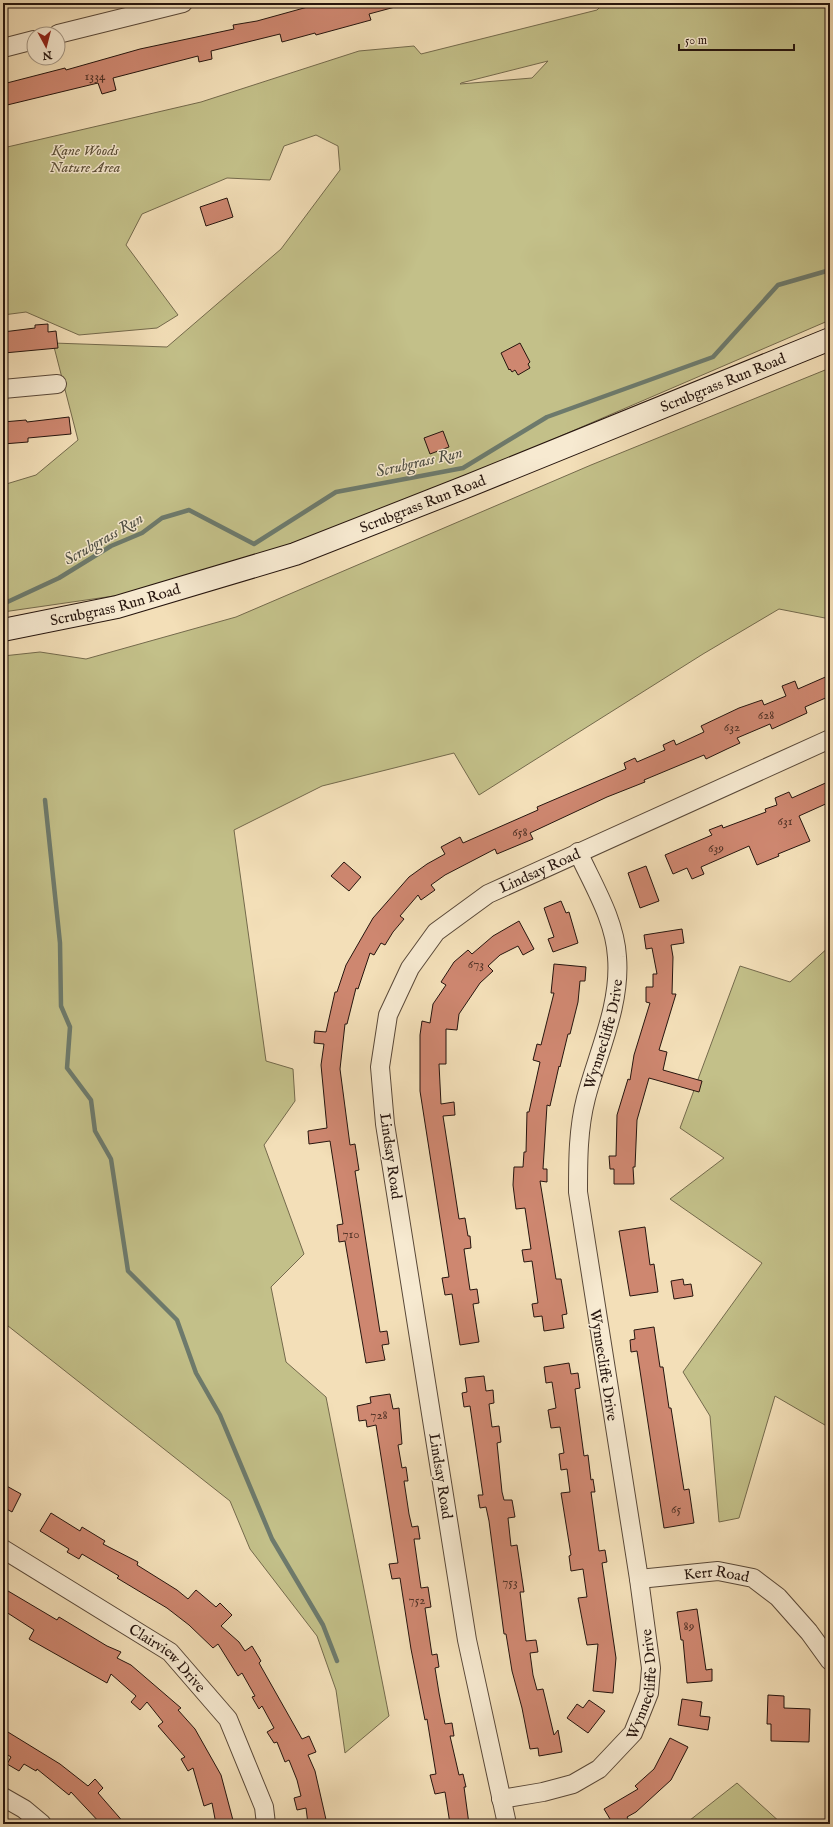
<svg xmlns="http://www.w3.org/2000/svg" width="833" height="1827" font-family="'IM FELL English',serif">
	<style>
		.green { fill: #c3c089; stroke: #746a4c; fill-rule: evenodd }
		.lines { fill: none; stroke-linecap: round; stroke-linejoin: round }
		.stream { stroke: #6d7a6c; stroke-width: 4.5 }
		.building { fill: #ce8770; stroke: #26150e }
		.street-casing { stroke: #594838; stroke-width: 20 }
		.secondary-casing { stroke: #26150e; stroke-width: 24 }
		.street { stroke: #f7ead1; stroke-width: 18 }
		.secondary { stroke: #f7ead1; stroke-width: 22 }
		.labels { text-anchor: middle; stroke-width: 3; stroke-linejoin: round; paint-order: stroke }
		.number-label { font-size: 13px; fill: #503226 }
		.park-label { font-size: 15px; font-style: italic; fill: #5d5139; stroke: #f7ead1 }
		.street-label { font-size: 15px; fill: #26150e; stroke: #f7ead1 }
		.water-label { font-size: 16px; font-style: italic; fill: #4f5045; stroke: #f7ead1 }
	</style>
	<rect width="100%" height="100%" fill="#f3dfb8"/>
	<filter id="stains"><feTurbulence type="fractalNoise" baseFrequency=".005" numOctaves="4"/><feColorMatrix values="0 0 0 0 .2 0 0 0 0 .09 0 0 0 0 .02 0 0 0 .5 -.17"/></filter>
	<radialGradient id="worn" r=".72"><stop offset=".6" stop-color="#630" stop-opacity="0"/><stop offset="1" stop-color="#630" stop-opacity=".3"/></radialGradient>
	<!-- green -->
	<path class="green" d="M 604,3 L 830,3 L 830,320 L 403,504 L 162,589 L 3,612 L 3,485 L 36,475 L 78,440 L 53,343 L 167,347 L 281,249 L 340,170 L 338,146 L 316,135 L 284,146 L 270,180 L 227,178 L 142,214 L 126,245 L 178,315 L 157,328 L 79,335 L 26,312 L 3,315 L 3,148 L 201,102 L 359,51 L 414,46 L 421,54 L 597,10 ZM 548,61 L 532,78 L 460,84 L 461,83 Z
		M 830,368 L 830,619 L 779,609 L 703,654 L 479,795 L 454,753 L 322,786 L 234,830 L 266,1061 L 293,1069 L 295,1101 L 264,1145 L 304,1254 L 271,1287 L 286,1362 L 326,1397 L 389,1716 L 345,1753 L 336,1690 L 317,1636 L 250,1549 L 230,1501 L 3,1322 L 3,656 L 40,652 L 86,659 L 236,617 L 591,465 Z
		M 830,946 L 830,1428 L 775,1396 L 739,1518 L 719,1522 L 710,1416 L 683,1372 L 762,1263 L 670,1199 L 724,1158 L 680,1128 L 740,966 L 790,982 Z
		M 737,1783 L 782,1824 L 685,1824 Z"/>
	<g class="lines">
		<!-- stream -->
		<path class="stream" d="M 3,604 L 59,578 L 111,546 L 142,533 L 162,518 L 189,510 L 254,544 L 336,492 L 463,468 L 547,417 L 713,357 L 778,285 L 830,270
			M 45,800 L 60,943 L 61,1006 L 70,1027 L 67,1068 L 91,1100 L 95,1131 L 111,1159 L 128,1271 L 177,1320 L 196,1373 L 220,1415 L 272,1539 L 323,1625 L 337,1661"/>
	</g>
	<!-- building -->
	<path class="building" d="M 322,3 L 394,3 L 395,7 L 369,14 L 371,20 L 316,35 L 315,33 L 282,42 L 280,34 L 211,51 L 212,59 L 199,62 L 198,56 L 113,78 L 116,90 L 102,94 L 98,83 L 3,106 L 3,84 L 65,68 L 66,70 L 140,49 L 234,29 L 233,25 L 257,21 Z
		M 227,198 L 233,217 L 206,226 L 200,207 Z
		M 48,324 L 48,332 L 56,331 L 58,348 L 4,353 L 3,332 L 35,328 L 35,325 Z
		M 520,343 L 530,362 L 528,364 L 530,368 L 518,375 L 515,370 L 512,372 L 510,369 L 509,370 L 501,353 Z
		M 69,417 L 71,434 L 28,438 L 28,442 L 3,444 L 3,422 L 26,420 L 27,422 Z
		M 443,431 L 449,447 L 430,454 L 424,438 Z
		M 830,675 L 830,696 L 805,707 L 807,713 L 772,729 L 770,724 L 737,738 L 740,743 L 727,749 L 706,759 L 704,755 L 644,780 L 645,782 L 607,797 L 530,833 L 533,839 L 497,854 L 495,849 L 445,875 L 431,885 L 435,890 L 421,900 L 418,895 L 400,916 L 404,919 L 393,932 L 385,945 L 381,943 L 374,955 L 370,953 L 358,989 L 356,988 L 347,1024 L 345,1024 L 340,1069 L 350,1145 L 355,1144 L 359,1170 L 355,1171 L 380,1332 L 387,1331 L 389,1344 L 382,1345 L 385,1360 L 366,1363 L 345,1241 L 339,1242 L 337,1225 L 343,1224 L 330,1141 L 309,1144 L 308,1131 L 327,1128 L 321,1065 L 324,1044 L 314,1043 L 315,1031 L 326,1032 L 335,992 L 337,992 L 346,965 L 373,918 L 409,877 L 427,864 L 445,854 L 441,847 L 460,837 L 463,843 L 538,810 L 537,807 L 626,769 L 624,763 L 635,758 L 637,762 L 665,750 L 663,745 L 674,740 L 676,745 L 704,732 L 701,726 L 739,708 L 762,700 L 764,705 L 786,696 L 782,686 L 795,681 L 798,689 Z
		M 830,781 L 830,802 L 799,816 L 810,841 L 778,854 L 779,856 L 757,865 L 749,846 L 701,867 L 704,874 L 692,879 L 687,868 L 673,874 L 665,855 L 712,835 L 709,830 L 722,825 L 723,828 L 766,812 L 765,809 L 777,805 L 775,798 L 789,792 L 792,798 Z
		M 344,862 L 361,877 L 349,891 L 331,876 Z
		M 646,866 L 659,901 L 640,908 L 628,873 Z
		M 561,901 L 566,913 L 569,912 L 578,943 L 553,952 L 548,939 L 554,937 L 544,908 Z
		M 519,921 L 534,949 L 523,955 L 518,946 L 500,955 L 488,966 L 493,971 L 480,983 L 459,1014 L 457,1030 L 446,1029 L 446,1064 L 439,1064 L 441,1104 L 454,1102 L 455,1115 L 443,1116 L 459,1219 L 465,1218 L 468,1236 L 470,1236 L 471,1248 L 464,1249 L 470,1290 L 477,1289 L 479,1303 L 473,1304 L 479,1342 L 460,1345 L 452,1294 L 445,1295 L 442,1278 L 449,1277 L 420,1091 L 420,1035 L 422,1021 L 430,1023 L 433,1004 L 446,985 L 441,982 L 454,962 L 468,950 L 472,954 L 493,936 Z
		M 682,929 L 684,943 L 671,945 L 673,957 L 672,994 L 676,994 L 659,1050 L 667,1052 L 663,1070 L 702,1081 L 699,1092 L 649,1078 L 637,1120 L 635,1167 L 633,1167 L 634,1184 L 614,1184 L 614,1169 L 610,1169 L 609,1156 L 616,1156 L 617,1115 L 628,1079 L 630,1080 L 634,1055 L 650,1003 L 646,1002 L 646,987 L 653,987 L 653,974 L 657,974 L 652,948 L 646,949 L 644,935 Z
		M 554,964 L 586,967 L 585,981 L 580,981 L 578,1002 L 570,1034 L 568,1034 L 560,1067 L 559,1066 L 550,1106 L 547,1105 L 543,1169 L 547,1169 L 547,1182 L 540,1181 L 556,1279 L 561,1279 L 567,1314 L 562,1315 L 564,1328 L 544,1331 L 542,1316 L 534,1317 L 532,1304 L 538,1303 L 532,1261 L 524,1262 L 522,1250 L 531,1249 L 525,1208 L 516,1209 L 513,1185 L 514,1167 L 523,1167 L 524,1152 L 526,1152 L 527,1112 L 529,1112 L 540,1062 L 533,1060 L 537,1044 L 541,1045 L 554,993 L 551,993 Z
		M 645,1227 L 650,1265 L 654,1264 L 658,1292 L 630,1296 L 619,1231 Z
		M 683,1279 L 684,1285 L 691,1284 L 693,1296 L 674,1299 L 671,1281 Z
		M 654,1327 L 660,1367 L 663,1367 L 669,1408 L 671,1408 L 684,1490 L 689,1489 L 694,1523 L 664,1528 L 637,1351 L 631,1352 L 630,1340 L 635,1339 L 634,1330 Z
		M 569,1363 L 571,1374 L 578,1373 L 580,1388 L 575,1389 L 584,1456 L 588,1455 L 591,1480 L 593,1479 L 595,1492 L 591,1492 L 599,1551 L 605,1550 L 607,1562 L 602,1563 L 616,1658 L 613,1693 L 593,1691 L 598,1644 L 587,1645 L 578,1598 L 587,1597 L 583,1569 L 571,1571 L 569,1556 L 571,1555 L 561,1493 L 570,1492 L 567,1469 L 561,1470 L 559,1454 L 564,1453 L 560,1427 L 551,1428 L 548,1410 L 556,1408 L 552,1382 L 546,1383 L 544,1367 Z
		M 484,1376 L 486,1391 L 493,1390 L 494,1403 L 489,1404 L 492,1427 L 499,1426 L 501,1442 L 497,1443 L 502,1492 L 504,1500 L 512,1500 L 515,1517 L 508,1518 L 511,1546 L 517,1545 L 524,1592 L 520,1592 L 526,1641 L 536,1640 L 538,1652 L 530,1653 L 533,1675 L 537,1690 L 543,1689 L 554,1735 L 558,1730 L 562,1752 L 539,1756 L 538,1748 L 530,1749 L 522,1708 L 512,1671 L 506,1634 L 504,1634 L 489,1521 L 486,1507 L 480,1508 L 478,1495 L 483,1495 L 470,1406 L 464,1407 L 462,1393 L 467,1392 L 465,1378 Z
		M 390,1394 L 393,1409 L 399,1408 L 402,1444 L 398,1445 L 402,1468 L 406,1467 L 408,1481 L 404,1481 L 409,1514 L 412,1527 L 418,1526 L 420,1539 L 414,1539 L 421,1588 L 428,1587 L 431,1607 L 425,1608 L 432,1655 L 437,1654 L 439,1667 L 435,1668 L 439,1693 L 445,1724 L 452,1723 L 454,1736 L 450,1736 L 459,1775 L 463,1774 L 466,1787 L 464,1787 L 469,1824 L 450,1824 L 445,1792 L 435,1794 L 430,1775 L 436,1774 L 427,1719 L 425,1720 L 411,1649 L 400,1578 L 392,1579 L 389,1564 L 398,1563 L 376,1425 L 367,1427 L 366,1420 L 359,1421 L 357,1406 L 371,1403 L 370,1397 Z
		M 3,1484 L 21,1494 L 12,1512 L 3,1507 Z
		M 51,1513 L 80,1531 L 82,1527 L 105,1541 L 103,1544 L 138,1562 L 137,1565 L 177,1590 L 188,1599 L 196,1590 L 216,1607 L 220,1603 L 232,1615 L 221,1626 L 239,1642 L 245,1651 L 252,1646 L 261,1661 L 259,1663 L 302,1739 L 309,1736 L 316,1752 L 308,1755 L 315,1771 L 327,1824 L 308,1824 L 306,1808 L 297,1810 L 294,1798 L 301,1796 L 297,1780 L 289,1760 L 285,1762 L 277,1742 L 274,1743 L 267,1732 L 274,1728 L 262,1706 L 259,1709 L 252,1697 L 255,1696 L 242,1673 L 238,1676 L 218,1644 L 213,1648 L 189,1625 L 167,1608 L 117,1578 L 119,1576 L 82,1554 L 79,1559 L 67,1552 L 69,1549 L 40,1531 Z
		M 3,1588 L 57,1620 L 59,1617 L 107,1646 L 121,1652 L 117,1658 L 131,1665 L 181,1708 L 178,1710 L 195,1729 L 221,1775 L 234,1824 L 216,1824 L 212,1803 L 204,1806 L 193,1768 L 188,1771 L 181,1759 L 185,1757 L 158,1726 L 163,1722 L 147,1702 L 140,1710 L 131,1702 L 136,1696 L 111,1674 L 107,1683 L 29,1639 L 34,1630 L 3,1610 Z
		M 697,1609 L 706,1670 L 712,1669 L 712,1681 L 687,1683 L 683,1640 L 681,1640 L 677,1612 Z
		M 768,1695 L 784,1696 L 784,1708 L 810,1709 L 809,1742 L 771,1741 L 771,1724 L 767,1724 Z
		M 682,1699 L 702,1702 L 700,1716 L 710,1717 L 708,1730 L 678,1725 Z
		M 589,1700 L 605,1711 L 588,1733 L 567,1718 L 577,1704 L 583,1708 Z
		M 3,1729 L 60,1764 L 88,1786 L 95,1779 L 103,1788 L 98,1793 L 125,1824 L 101,1824 L 71,1792 L 69,1795 L 37,1769 L 36,1771 L 24,1764 L 19,1771 L 7,1764 L 11,1757 L 3,1752 Z
		M 670,1738 L 688,1747 L 671,1780 L 636,1812 L 627,1817 L 631,1824 L 613,1824 L 604,1809 L 638,1789 L 635,1786 L 654,1769 Z"/>
	<g class="lines">
		<!-- street casing -->
		<g class="street-casing">
			<g id="street">
				<path d="M 58,34 L 183,3"/>
				<path d="M 3,48 L 34,40"/>
				<path d="M 3,389 L 57,384"/>
				<path id="s1" d="M 3,1549 L 170,1652 L 228,1719 L 264,1807 L 266,1824"/>
				<path id="s2" d="M 639,1579 L 718,1571 L 753,1578 L 778,1597 L 809,1632 L 830,1661"/>
				<path d="M 3,1797 L 24,1809 L 42,1824"/>
				<path id="s3" d="M 501,1799 L 543,1792 L 573,1784 L 599,1769 L 633,1733 L 649,1693 L 651,1668 L 639,1579 L 578,1192 C 578,1160 578,1129 586,1098 C 598,1052 621,1005 617,957 C 615,920 593,885 578,852"/>
				<path id="s4" d="M 507,1824 L 467,1640 L 385,1124 L 380,1067 L 388,1015 L 410,968 L 436,932 L 488,894 L 830,739"/>
			</g>
		</g>
		<!-- secondary casing -->
		<g class="secondary-casing">
			<g id="secondary">
				<path id="s5" d="M 3,630 L 117,607 L 295,554 L 468,486 L 830,339"/>
			</g>
		</g>
		<!-- street -->
		<use href="#street" class="street"/>
		<!-- secondary -->
		<use href="#secondary" class="secondary"/>
	</g>
	<g class="labels">
		<!-- number labels -->
		<g class="number-label">
			<text x="95" y="80">1334</text>
			<text x="766" y="719">628</text>
			<text x="732" y="731">632</text>
			<text x="785" y="825">631</text>
			<text x="520" y="836">658</text>
			<text x="716" y="852">639</text>
			<text x="476" y="968">673</text>
			<text x="351" y="1238">710</text>
			<text x="379" y="1419">728</text>
			<text x="676" y="1513">65</text>
			<text x="510" y="1586">753</text>
			<text x="417" y="1604">752</text>
			<text x="689" y="1630">89</text>
		</g>
		<!-- park labels -->
		<g class="park-label">
			<text x="85" y="155">Kane Woods<tspan x="85" dy="17">Nature Area</tspan></text>
		</g>
		<!-- street labels -->
		<g class="street-label">
			<text dy="5" stroke="none"><textPath href="#s5" startOffset="763">Scrubgrass Run Road</textPath></text>
			<text dy="5" stroke="none"><textPath href="#s5" startOffset="439">Scrubgrass Run Road</textPath></text>
			<text dy="5" stroke="none"><textPath href="#s5" startOffset="115">Scrubgrass Run Road</textPath></text>
			<text dy="5" stroke="none"><textPath href="#s4" startOffset="1038">Lindsay Road</textPath></text>
			<text dy="5" stroke="none"><textPath href="#s3" startOffset="864">Wynnecliffe Drive</textPath></text>
			<text transform="translate(391 1156) rotate(82)" y="5">Lindsay Road</text>
			<text transform="translate(604 1365) rotate(81)" y="5">Wynnecliffe Drive</text>
			<text transform="translate(441 1476) rotate(81)" y="5">Lindsay Road</text>
			<text dy="5" stroke="none"><textPath href="#s2" startOffset="78">Kerr Road</textPath></text>
			<text dy="5" stroke="none"><textPath href="#s1" startOffset="198">Clairview Drive</textPath></text>
			<text dy="5" stroke="none"><textPath href="#s3" startOffset="204">Wynnecliffe Drive</textPath></text>
		</g>
		<!-- water labels -->
		<g class="water-label">
			<text transform="translate(419 461) rotate(-13)" y="6">Scrubgrass Run</text>
			<text transform="translate(103 538) rotate(-30)" y="6">Scrubgrass Run</text>
		</g>
	</g>
	<!-- margin -->
	<rect width="833" height="1827" fill="none" stroke="#f3dfb8" stroke-width="16"/>
	<rect x="4" y="4" width="825" height="1819" fill="none" stroke="#26150e" stroke-width="2"/>
	<rect x="8" y="8" width="817" height="1811" fill="none" stroke="#26150e"/>
	<!-- north arrow -->
	<g transform="translate(46 46) rotate(173)"><circle r="19" fill="#f7ead1" stroke="#a39583"/>
	<path d="M0-3L7 15L0 10L-7 15Z" fill="#8f2418"/>
	<text y="-6" font-size="11" font-weight="bold" text-anchor="middle" fill="#26150e">N</text>
	</g>
	<!-- scale -->
	<path d="M679 44v6h115v-6" fill="none" stroke="#26150e" stroke-width="2"/>
	<text x="685" y="44" font-size="12" fill="#26150e" stroke="#f7ead1" stroke-width="3" paint-order="stroke">50 m</text>
	<rect width="100%" height="100%" filter="url(#stains)"/>
	<rect width="100%" height="100%" fill="url(#worn)"/>
</svg>
